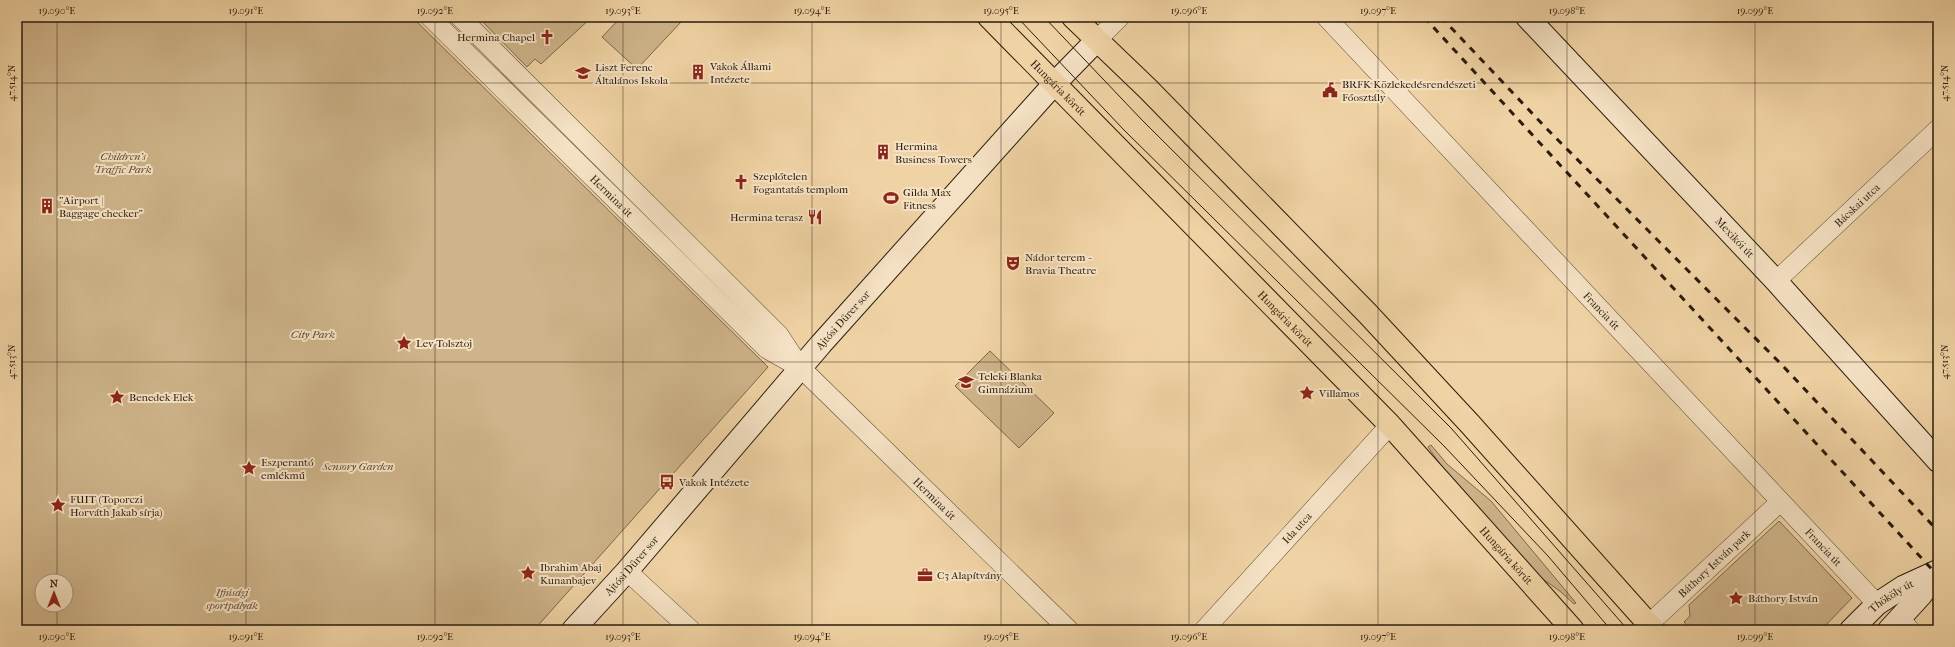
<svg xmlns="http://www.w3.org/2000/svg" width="1955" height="647" font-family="'IM FELL French Canon',serif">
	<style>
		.green { fill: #ceb48a; stroke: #7c684c; fill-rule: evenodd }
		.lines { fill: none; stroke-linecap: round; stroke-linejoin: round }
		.street-casing { stroke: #5b4a33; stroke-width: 20 }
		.secondary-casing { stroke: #291c0d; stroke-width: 24 }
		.primary-casing { stroke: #291c0d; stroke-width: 24 }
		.street { stroke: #f5e2c4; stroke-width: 19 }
		.secondary { stroke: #f5e2c4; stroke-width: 22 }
		.primary { stroke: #f0d3a4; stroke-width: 22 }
		.tram { stroke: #291c0d; stroke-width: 1 }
		.rail { stroke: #291c0d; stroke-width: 3; stroke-dasharray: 7 7; stroke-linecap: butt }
		.ticks { fill: none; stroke: #291c0d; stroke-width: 1; stroke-opacity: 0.45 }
		.labels { text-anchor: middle; stroke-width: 4; stroke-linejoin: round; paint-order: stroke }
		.poi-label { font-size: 11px; fill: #291c0d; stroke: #f5e2c4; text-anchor: start }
		.street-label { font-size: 11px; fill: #291c0d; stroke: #f5e2c4 }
		.park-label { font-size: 11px; font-style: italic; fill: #5b4a32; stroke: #f5e2c4 }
		.neatline { fill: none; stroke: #291c0d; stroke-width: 1.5 }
		.ticks-label { font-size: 10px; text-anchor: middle; fill: #291c0d }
	</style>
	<rect width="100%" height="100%" fill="#f0d3a4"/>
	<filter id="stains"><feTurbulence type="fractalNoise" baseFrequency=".005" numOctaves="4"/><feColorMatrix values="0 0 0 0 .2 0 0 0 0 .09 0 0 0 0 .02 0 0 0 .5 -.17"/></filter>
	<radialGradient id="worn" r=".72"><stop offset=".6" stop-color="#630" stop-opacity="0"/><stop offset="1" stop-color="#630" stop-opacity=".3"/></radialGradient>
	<!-- green -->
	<path class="green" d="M 17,17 L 412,17 L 768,367 L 534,630 L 17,630 ZM 42,581 L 66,581 L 66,605 L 42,605 Z
		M 478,17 L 592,17 L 541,64 L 535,59 L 527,67 Z
		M 621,17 L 675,17 L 681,22 L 637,69 L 602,37 Z
		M 990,351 L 1054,413 L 1019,448 L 955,386 Z
		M 1431,445 L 1447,464 L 1491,501 L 1576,603 L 1574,604 L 1561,592 L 1529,569 L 1497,528 L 1451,480 L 1428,447 Z
		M 1779,521 L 1852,598 L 1821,630 L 1691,630 L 1684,622 L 1690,616 L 1689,605 Z"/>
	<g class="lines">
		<!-- street casing -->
		<g class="street-casing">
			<g id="street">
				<path id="s1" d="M 430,17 L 767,349 L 797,366"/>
				<path id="s2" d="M 460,17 L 779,335 L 800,367 L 1069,630"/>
				<path id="s3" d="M 1326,17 L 1877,604"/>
				<path d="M 1096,41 L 1120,17"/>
				<path id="s4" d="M 1776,281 L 1938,129"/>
				<path d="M 627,571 L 691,630"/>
				<path d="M 1900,619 L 1910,630"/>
				<path id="s5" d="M 1649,624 L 1780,502"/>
				<path id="s6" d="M 1204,630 L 1390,425"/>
			</g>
		</g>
		<!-- secondary casing -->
		<g class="secondary-casing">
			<g id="secondary">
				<path id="s7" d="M 1527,17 L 1776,281 L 1938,461"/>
				<path id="s8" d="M 573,630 L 627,571 L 821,344 L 1055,83 L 1096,41"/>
				<path id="s9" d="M 1851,630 L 1877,604 L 1903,587 L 1938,571"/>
				<path d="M 1889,630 L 1921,595 L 1937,573"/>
			</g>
		</g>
		<!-- primary casing -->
		<g class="primary-casing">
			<g id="primary">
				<path id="s10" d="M 989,17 L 1390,425 L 1573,630"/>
				<path d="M 1073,17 L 1148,89 L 1368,314 L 1470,424 L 1654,630"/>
			</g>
		</g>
		<!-- street -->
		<use href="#street" class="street"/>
		<!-- secondary -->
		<use href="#secondary" class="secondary"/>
		<!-- primary -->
		<use href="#primary" class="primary"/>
		<!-- tram -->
		<path class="tram" d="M 1017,17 L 1124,130 L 1444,446 L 1548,556 L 1611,630
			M 1044,17 L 1142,120 L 1451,428 L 1628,630"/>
		<!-- rail -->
		<path class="rail" d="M 1424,17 L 1938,576
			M 1441,17 L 1547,129 L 1782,365 L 1938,531"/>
	</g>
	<!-- ticks -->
	<path class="ticks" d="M 57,17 L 57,581M 246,17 L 246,630M 435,17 L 435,630M 623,17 L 623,630M 812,17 L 812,630M 1001,17 L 1001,630M 1189,17 L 1189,630M 1378,17 L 1378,630M 1567,17 L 1567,630M 1755,17 L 1755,630M 17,83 L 1938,83M 17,362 L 1938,362M 57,605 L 57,630"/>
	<!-- icons -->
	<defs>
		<g id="church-bare" transform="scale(1.2)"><path d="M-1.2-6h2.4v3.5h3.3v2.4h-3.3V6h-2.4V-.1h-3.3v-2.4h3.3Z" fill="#8f2418" stroke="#f5e2c4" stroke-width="2.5" paint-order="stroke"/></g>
		<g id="building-bare" transform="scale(1.2)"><path d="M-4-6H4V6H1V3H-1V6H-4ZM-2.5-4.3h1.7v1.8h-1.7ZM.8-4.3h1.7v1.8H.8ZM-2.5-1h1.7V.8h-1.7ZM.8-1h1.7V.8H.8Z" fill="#8f2418" stroke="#f5e2c4" stroke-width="2.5" paint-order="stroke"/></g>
		<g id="school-bare" transform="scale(1.2)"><path d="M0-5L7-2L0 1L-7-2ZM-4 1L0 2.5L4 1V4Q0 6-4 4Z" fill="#8f2418" stroke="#f5e2c4" stroke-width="2.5" paint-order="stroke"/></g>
		<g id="civic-bare" transform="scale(1.2)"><path d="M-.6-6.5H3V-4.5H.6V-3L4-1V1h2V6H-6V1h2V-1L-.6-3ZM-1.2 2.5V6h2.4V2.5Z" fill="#8f2418" stroke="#f5e2c4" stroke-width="2.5" paint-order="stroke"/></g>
		<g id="stadium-bare" transform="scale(1.2)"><path d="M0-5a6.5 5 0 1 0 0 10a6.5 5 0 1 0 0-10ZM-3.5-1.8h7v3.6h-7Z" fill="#8f2418" stroke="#f5e2c4" stroke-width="2.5" paint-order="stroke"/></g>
		<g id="restaurant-bare" transform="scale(1.2)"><path d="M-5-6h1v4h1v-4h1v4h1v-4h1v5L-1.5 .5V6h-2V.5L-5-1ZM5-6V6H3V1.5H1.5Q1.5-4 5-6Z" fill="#8f2418" stroke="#f5e2c4" stroke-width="2.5" paint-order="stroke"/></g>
		<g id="theatre-bare" transform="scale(1.2)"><path d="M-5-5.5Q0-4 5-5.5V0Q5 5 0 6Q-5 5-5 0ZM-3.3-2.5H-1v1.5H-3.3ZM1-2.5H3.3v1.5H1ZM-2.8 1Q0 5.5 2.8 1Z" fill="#8f2418" stroke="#f5e2c4" stroke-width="2.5" paint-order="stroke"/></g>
		<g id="sight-bare" transform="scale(1.2)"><path d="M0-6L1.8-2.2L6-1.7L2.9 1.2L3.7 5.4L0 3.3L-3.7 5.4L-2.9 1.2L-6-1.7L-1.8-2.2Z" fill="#8f2418" stroke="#f5e2c4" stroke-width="2.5" paint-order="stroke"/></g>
		<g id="bus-bare" transform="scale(1.2)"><path d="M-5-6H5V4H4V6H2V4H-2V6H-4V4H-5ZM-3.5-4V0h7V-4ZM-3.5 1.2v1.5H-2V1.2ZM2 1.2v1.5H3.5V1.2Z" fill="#8f2418" stroke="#f5e2c4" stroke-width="2.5" paint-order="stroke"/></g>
		<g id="office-bare" transform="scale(1.2)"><path d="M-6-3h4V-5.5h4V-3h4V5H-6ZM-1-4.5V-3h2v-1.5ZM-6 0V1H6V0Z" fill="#8f2418" stroke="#f5e2c4" stroke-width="2.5" paint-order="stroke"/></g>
	</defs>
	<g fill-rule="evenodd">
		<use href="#church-bare" x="547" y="37"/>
		<use href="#building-bare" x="698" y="72"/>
		<use href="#school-bare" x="583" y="73"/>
		<use href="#civic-bare" x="1330" y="90"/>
		<use href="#building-bare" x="883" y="152"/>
		<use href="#church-bare" x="741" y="182"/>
		<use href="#stadium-bare" x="891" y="198"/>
		<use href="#building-bare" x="47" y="206"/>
		<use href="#restaurant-bare" x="815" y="217"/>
		<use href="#theatre-bare" x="1013" y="263"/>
		<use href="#sight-bare" x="404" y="343"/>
		<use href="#school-bare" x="966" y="382"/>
		<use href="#sight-bare" x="1307" y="393"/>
		<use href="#sight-bare" x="117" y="397"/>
		<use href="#sight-bare" x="249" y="468"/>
		<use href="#bus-bare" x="667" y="482"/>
		<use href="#sight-bare" x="58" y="505"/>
		<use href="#sight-bare" x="528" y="573"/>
		<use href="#office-bare" x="925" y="575"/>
		<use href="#sight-bare" x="1736" y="598"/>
	</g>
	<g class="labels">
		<!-- poi labels -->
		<g class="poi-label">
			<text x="535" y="41" text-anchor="end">Hermina Chapel</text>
			<text x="710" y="70">Vakok Állami<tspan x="710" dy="13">Intézete</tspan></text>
			<text x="595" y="71">Liszt Ferenc<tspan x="595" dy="13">Általános Iskola</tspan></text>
			<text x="1342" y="88">BRFK Közlekedésrendészeti<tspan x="1342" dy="13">Főosztály</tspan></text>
			<text x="895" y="150">Hermina<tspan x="895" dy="13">Business Towers</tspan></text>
			<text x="753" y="180">Szeplőtelen<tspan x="753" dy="13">Fogantatás templom</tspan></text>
			<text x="903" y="196">Gilda Max<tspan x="903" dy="13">Fitness</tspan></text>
			<text x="59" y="204">"Airport |<tspan x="59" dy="13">Baggage checker"</tspan></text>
			<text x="803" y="221" text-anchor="end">Hermina terasz</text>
			<text x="1025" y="261">Nádor terem -<tspan x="1025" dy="13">Bravia Theatre</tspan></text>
			<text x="416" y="347">Lev Tolsztoj</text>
			<text x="978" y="380">Teleki Blanka<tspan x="978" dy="13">Gimnázium</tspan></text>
			<text x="1319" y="397">Villamos</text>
			<text x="129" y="401">Benedek Elek</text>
			<text x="261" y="466">Eszperantó<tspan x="261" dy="13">emlékmű</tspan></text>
			<text x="679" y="486">Vakok Intézete</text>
			<text x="70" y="503">FUIT (Toporczi<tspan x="70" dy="13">Horváth Jakab sírja)</tspan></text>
			<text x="540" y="571">Ibrahim Abaj<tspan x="540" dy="13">Kunanbajev</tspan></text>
			<text x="937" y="579">C3 Alapítvány</text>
			<text x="1748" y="602">Báthory István</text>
		</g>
		<!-- street labels -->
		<g class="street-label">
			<text dy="4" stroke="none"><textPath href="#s10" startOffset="99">Hungária körút</textPath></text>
			<text dy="4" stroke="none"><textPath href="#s1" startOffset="255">Hermina út</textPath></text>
			<text dy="4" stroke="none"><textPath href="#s4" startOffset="111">Bácskai utca</textPath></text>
			<text dy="4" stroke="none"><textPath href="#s7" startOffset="303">Mexikói út</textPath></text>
			<text dy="4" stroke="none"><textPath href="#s3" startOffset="403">Francia út</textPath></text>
			<text dy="4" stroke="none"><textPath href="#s10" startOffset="423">Hungária körút</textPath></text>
			<text dy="4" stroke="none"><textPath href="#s8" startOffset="411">Ajtósi Dürer sor</textPath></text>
			<text dy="4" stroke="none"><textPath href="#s2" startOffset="677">Hermina út</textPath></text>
			<text dy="4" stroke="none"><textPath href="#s6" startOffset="138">Ida utca</textPath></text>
			<text dy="4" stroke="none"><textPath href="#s3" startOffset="727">Francia út</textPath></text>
			<text dy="4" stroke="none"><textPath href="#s10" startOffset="747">Hungária körút</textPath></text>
			<text dy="4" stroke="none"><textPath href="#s5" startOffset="89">Báthory István park</textPath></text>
			<text dy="4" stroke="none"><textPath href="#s8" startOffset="87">Ajtósi Dürer sor</textPath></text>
			<text dy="4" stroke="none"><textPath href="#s9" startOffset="53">Thököly út</textPath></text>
		</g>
		<!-- park labels -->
		<g class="park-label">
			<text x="123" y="160">Children's<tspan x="123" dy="13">Traffic Park</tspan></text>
			<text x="313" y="338">City Park</text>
			<text x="358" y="470">Sensory Garden</text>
			<text x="232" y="596">Ifjúsági<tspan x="232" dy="13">sportpályák</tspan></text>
		</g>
	</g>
	<!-- margin -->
	<rect width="1955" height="647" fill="none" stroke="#f0d3a4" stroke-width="44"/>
	<!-- north arrow -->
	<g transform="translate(54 593)"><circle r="19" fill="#f5e2c4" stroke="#a3937b"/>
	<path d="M0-3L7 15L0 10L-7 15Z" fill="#8f2418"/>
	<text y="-6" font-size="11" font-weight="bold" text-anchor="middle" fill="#291c0d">N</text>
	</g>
	<rect x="22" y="22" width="1911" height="603" class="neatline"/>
	<g class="ticks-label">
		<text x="57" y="14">19.090°E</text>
		<text x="246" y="14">19.091°E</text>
		<text x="435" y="14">19.092°E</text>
		<text x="623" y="14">19.093°E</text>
		<text x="812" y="14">19.094°E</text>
		<text x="1001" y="14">19.095°E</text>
		<text x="1189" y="14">19.096°E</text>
		<text x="1378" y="14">19.097°E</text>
		<text x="1567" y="14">19.098°E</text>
		<text x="1755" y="14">19.099°E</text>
		<text transform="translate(11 83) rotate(-90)" y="4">47.514°N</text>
		<text transform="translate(1944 83) rotate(-90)" y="4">47.514°N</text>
		<text transform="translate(11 362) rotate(-90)" y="4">47.513°N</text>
		<text transform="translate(1944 362) rotate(-90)" y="4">47.513°N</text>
		<text x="57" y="640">19.090°E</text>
		<text x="246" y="640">19.091°E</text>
		<text x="435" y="640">19.092°E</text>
		<text x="623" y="640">19.093°E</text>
		<text x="812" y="640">19.094°E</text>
		<text x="1001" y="640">19.095°E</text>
		<text x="1189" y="640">19.096°E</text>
		<text x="1378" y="640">19.097°E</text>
		<text x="1567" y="640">19.098°E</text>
		<text x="1755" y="640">19.099°E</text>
	</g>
	<rect width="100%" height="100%" filter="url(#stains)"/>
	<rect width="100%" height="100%" fill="url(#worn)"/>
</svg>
